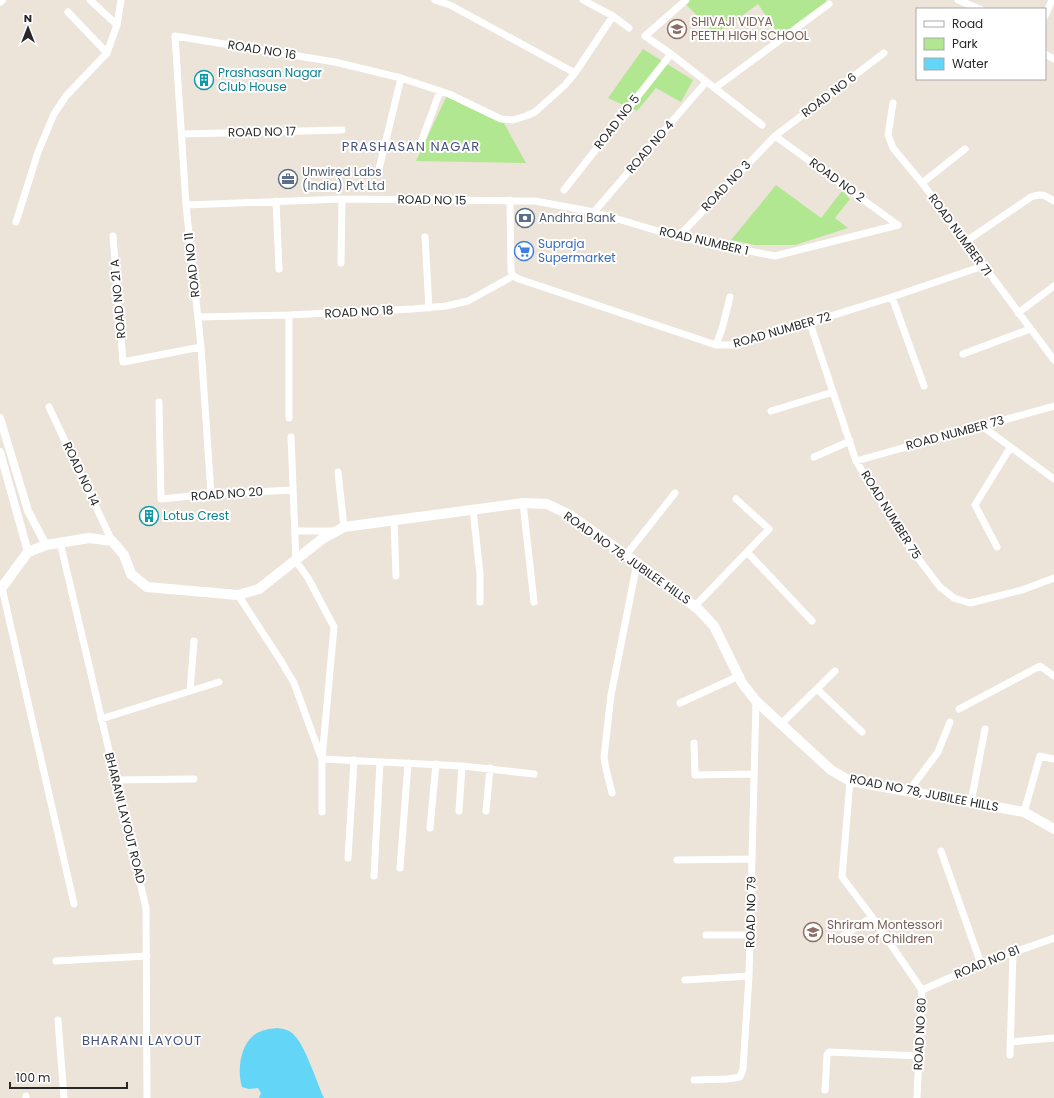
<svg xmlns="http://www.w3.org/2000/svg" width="1054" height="1098" font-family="Poppins,sans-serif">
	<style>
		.green { fill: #b2e791 }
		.water { fill: #63d5f6 }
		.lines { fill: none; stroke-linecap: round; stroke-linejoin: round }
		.minor { stroke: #fff; stroke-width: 7 }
		.tertiary { stroke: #fff; stroke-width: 8 }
		.secondary { stroke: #fff; stroke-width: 10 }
		.labels { text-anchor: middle; stroke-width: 4; stroke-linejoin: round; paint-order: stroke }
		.education-label { font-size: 12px; fill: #785e54; stroke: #fff; text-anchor: start }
		.street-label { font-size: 12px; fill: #282828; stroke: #fff }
		.culture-label { font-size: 12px; fill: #0d838f; stroke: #fff; text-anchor: start }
		.service-label { font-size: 12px; fill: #4e5e75; stroke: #fff; text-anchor: start }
		.shop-label { font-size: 12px; fill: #366cbe; stroke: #fff; text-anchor: start }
		.neighbourhood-label { font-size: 13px; letter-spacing: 1px; fill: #46527c; stroke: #fff }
	</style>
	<rect width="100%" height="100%" fill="#ece3d9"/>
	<!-- green -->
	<path class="green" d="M 682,0 L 826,0 L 828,3 L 781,38 L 758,4 L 716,35 Z
		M 643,49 L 693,80 L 681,102 L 656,88 L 637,111 L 608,98 Z
		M 449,91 L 500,116 L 526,163 L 416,161 Z
		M 776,185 L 821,218 L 842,191 L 850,199 L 835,218 L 848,228 L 795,245 L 755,245 L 731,240 Z"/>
	<!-- water -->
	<path class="water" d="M 277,1028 C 284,1029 290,1030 294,1035 C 305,1045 317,1083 324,1098 L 259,1098 L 261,1093 L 258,1088 L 249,1089 L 242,1087 C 237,1071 240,1046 254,1035 C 261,1030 269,1029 277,1028 Z"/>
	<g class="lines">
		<!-- minor -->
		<path class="minor" d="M 90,0 L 117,25
			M 435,0 L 450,5 L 575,73
			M 583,0 L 613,16 L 629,28
			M 686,0 L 645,36 L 671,54 L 762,125
			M 958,0 L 980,9
			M 68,12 L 107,53
			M 1045,16 L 1052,0
			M 1045,54 L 1054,59
			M 715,88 L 829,4
			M 893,103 L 888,135 L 893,148 L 922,183 L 1054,360
			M 182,134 L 342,130
			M 775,136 L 898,225
			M 422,140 L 440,91
			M 378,173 L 401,78
			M 922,183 L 965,149
			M 564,190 L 671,54
			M 510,200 L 511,271 L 513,276
			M 276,201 L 279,269
			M 186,205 L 342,199 L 535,201 L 594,212 L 678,237 L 775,256 L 898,225
			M 594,212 L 706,82
			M 16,222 L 38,152 L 54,114 L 66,96 L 107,53 L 117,25 L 121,0
			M 113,236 L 123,362 L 201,347
			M 425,237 L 429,308
			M 678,237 L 775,136 L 884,53
			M 965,242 L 1031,197 C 1041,193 1045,195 1054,201
			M 341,263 L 342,199
			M 513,276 L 519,279 L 716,345 L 737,345 L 892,297 L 983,266
			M 892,297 L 924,386
			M 1018,313 L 1054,286
			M 289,315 L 289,418
			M 198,317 L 289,315 L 413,309 L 446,306 L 468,301 L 513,276
			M 810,323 L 856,461 L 911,549 L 940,587 L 954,598 L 970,603 L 1022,590 L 1054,578
			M 716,345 L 722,329 L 730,297
			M 963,354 L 1030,329
			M 159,402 L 161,499 L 211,494 L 293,490
			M 49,407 L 112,541
			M 771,411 L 833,392
			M 982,426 L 1054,479
			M 291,437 L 296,561 L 308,578 L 334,627 L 322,759 L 322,812
			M 814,457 L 850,441
			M 856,461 L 1054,406
			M 338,472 L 344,527
			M 211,494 L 201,347 L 186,205 L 175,36 L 335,62 L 401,78 L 449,94 L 501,119 L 513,120 L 526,116 L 535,112 L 565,85 L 575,73 L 613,16
			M 523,503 L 534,602
			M 473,510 L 480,574 L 480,602
			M 394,521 L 396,576
			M 295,531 L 334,531
			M 60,542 L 146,908 L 147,1098
			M 997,547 L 975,505 L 1010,448
			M 747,552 L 812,621
			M 626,555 L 675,493
			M 2,588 L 74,904
			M 238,595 L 281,661 L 294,683 L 321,757
			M 695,606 L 769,529 L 736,499
			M 817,689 L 862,732
			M 190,691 L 194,641
			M 680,703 L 739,676
			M 959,709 L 1040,666 L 1054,676
			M 101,719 L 219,682
			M 781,724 L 835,671
			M 694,743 L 695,775 L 754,774
			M 322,759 L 462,766 L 534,774
			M 115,780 L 194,779
			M 850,781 L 842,877 L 872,917 L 922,990 L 917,1098
			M 908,792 L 938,752 L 950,722
			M 612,793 L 606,769 L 604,757 L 611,695 L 637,563
			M 971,802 L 985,729
			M 459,811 L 462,766
			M 486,811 L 490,768
			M 1024,812 L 1040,756 L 1054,759
			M 430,828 L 436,764
			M 941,851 L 981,964
			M 348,858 L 354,760
			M 677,860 L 752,859
			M 400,868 L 408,763
			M 374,876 L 380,762
			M 706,935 L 750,935
			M 835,941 L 872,917
			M 56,961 L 147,956
			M 685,980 L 749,976
			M 922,990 L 981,964 L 1054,938
			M 58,1020 L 64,1098
			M 1010,1042 L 1054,1038
			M 1010,1055 L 1013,952
			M 694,1080 L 727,1079 L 740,1077 L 743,1069 L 749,976 L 756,701
			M 825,1090 L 827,1055 L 829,1052 L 919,1056
			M 26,1098 L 26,1096"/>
		<!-- tertiary -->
		<path class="tertiary" d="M 0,2 L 2,0
			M 0,418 L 28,511 L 46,545
			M 0,452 L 28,552"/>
		<!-- secondary -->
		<path class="secondary" d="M 0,590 L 28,552 L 46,545 L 89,538 L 112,541 L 124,555 L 131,574 L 147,587 L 238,595 L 259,589 L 322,539 L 344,527 L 523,503 L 547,504 L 570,515 L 637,563 L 698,609 L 714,626 L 742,683 L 756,701 L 831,770 L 850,781 L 1024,812 L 1054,829"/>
	</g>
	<!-- icons -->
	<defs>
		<g id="university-ring" transform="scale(1)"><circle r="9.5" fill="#fff" stroke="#8d6e63" stroke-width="1.5"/><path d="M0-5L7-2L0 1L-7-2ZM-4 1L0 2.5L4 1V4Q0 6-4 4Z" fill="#8d6e63"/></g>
		<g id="building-ring" transform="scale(1)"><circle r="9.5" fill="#fff" stroke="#0f9aa8" stroke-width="1.5"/><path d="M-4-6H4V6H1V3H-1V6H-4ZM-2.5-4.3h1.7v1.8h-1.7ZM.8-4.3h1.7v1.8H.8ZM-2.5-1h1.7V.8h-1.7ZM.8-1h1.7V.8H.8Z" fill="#0f9aa8"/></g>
		<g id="office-ring" transform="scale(1)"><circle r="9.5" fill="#fff" stroke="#5c6f8a" stroke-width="1.5"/><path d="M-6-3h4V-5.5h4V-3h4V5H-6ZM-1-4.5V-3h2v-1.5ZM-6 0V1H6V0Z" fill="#5c6f8a"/></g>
		<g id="bank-ring" transform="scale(1)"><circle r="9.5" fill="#fff" stroke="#5c6f8a" stroke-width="1.5"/><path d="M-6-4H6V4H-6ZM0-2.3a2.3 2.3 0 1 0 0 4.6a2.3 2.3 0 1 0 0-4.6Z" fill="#5c6f8a"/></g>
		<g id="supermarket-ring" transform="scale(1)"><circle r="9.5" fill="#fff" stroke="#3f7fe0" stroke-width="1.5"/><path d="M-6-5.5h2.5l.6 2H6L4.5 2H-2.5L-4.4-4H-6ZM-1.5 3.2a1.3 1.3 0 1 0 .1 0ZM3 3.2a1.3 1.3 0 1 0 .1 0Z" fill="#3f7fe0"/></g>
	</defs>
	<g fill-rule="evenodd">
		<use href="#university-ring" x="677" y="29"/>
		<use href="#building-ring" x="204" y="80"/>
		<use href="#office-ring" x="288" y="179"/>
		<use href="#bank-ring" x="525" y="218"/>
		<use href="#supermarket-ring" x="524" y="251"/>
		<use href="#building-ring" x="149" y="516"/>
		<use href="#university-ring" x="813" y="932"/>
	</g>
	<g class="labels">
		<!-- education labels -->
		<g class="education-label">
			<text x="691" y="26">SHIVAJI VIDYA<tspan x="691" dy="14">PEETH HIGH SCHOOL</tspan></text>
			<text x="827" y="929">Shriram Montessori<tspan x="827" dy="14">House of Children</tspan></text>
		</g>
		<!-- street labels -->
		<g class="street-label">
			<text transform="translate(262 50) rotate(9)" y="4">ROAD NO 16</text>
			<text transform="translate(829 95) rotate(-37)" y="4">ROAD NO 6</text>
			<text transform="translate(617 122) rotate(-52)" y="4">ROAD NO 5</text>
			<text transform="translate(262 132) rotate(-1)" y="4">ROAD NO 17</text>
			<text transform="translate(650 147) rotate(-49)" y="4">ROAD NO 4</text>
			<text transform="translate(837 180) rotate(36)" y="4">ROAD NO 2</text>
			<text transform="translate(726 186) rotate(-46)" y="4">ROAD NO 3</text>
			<text transform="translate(432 200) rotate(1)" y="4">ROAD NO 15</text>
			<text transform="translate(960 235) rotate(54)" y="4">ROAD NUMBER 71</text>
			<text transform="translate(704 241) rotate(13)" y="4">ROAD NUMBER 1</text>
			<text transform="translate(192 265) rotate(-96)" y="4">ROAD NO 11</text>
			<text transform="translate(118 299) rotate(-95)" y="4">ROAD NO 21 A</text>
			<text transform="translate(359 312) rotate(-3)" y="4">ROAD NO 18</text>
			<text transform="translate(782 330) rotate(-16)" y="4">ROAD NUMBER 72</text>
			<text transform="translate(955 433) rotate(-15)" y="4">ROAD NUMBER 73</text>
			<text transform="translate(81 474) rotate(65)" y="4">ROAD NO 14</text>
			<text transform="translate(227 494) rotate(-4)" y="4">ROAD NO 20</text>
			<text transform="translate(891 515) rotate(58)" y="4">ROAD NUMBER 75</text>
			<text transform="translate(627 558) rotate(35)" y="4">ROAD NO 78, JUBILEE HILLS</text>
			<text transform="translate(924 793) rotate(11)" y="4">ROAD NO 78, JUBILEE HILLS</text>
			<text transform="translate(125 818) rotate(76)" y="4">BHARANI LAYOUT ROAD</text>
			<text transform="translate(751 912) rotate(-89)" y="4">ROAD NO 79</text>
			<text transform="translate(987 962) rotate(-22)" y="4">ROAD NO 81</text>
			<text transform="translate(920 1034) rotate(-87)" y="4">ROAD NO 80</text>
		</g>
		<!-- culture labels -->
		<g class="culture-label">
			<text x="218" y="77">Prashasan Nagar<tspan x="218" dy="14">Club House</tspan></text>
			<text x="163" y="520">Lotus Crest</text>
		</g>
		<!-- service labels -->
		<g class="service-label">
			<text x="302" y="176">Unwired Labs<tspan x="302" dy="14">(India) Pvt Ltd</tspan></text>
			<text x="539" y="222">Andhra Bank</text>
		</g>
		<!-- shop labels -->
		<g class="shop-label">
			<text x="538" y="248">Supraja<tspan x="538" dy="14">Supermarket</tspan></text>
		</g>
		<!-- neighbourhood labels -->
		<g class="neighbourhood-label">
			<text x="411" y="151">PRASHASAN NAGAR</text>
			<text x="142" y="1045">BHARANI LAYOUT</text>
		</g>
	</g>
	<!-- legend -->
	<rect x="916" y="8" width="130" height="72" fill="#ffffff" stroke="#a9a9a9"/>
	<rect x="924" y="21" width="20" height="6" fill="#ffffff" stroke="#a9a9a9"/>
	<text x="952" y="28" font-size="12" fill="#282828">Road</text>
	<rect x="924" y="38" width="20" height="12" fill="#b2e791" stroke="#a9a9a9"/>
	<text x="952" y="48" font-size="12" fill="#282828">Park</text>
	<rect x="924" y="58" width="20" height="12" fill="#63d5f6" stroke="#a9a9a9"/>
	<text x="952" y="68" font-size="12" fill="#282828">Water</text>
	<!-- north arrow -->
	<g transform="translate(28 28)" stroke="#ffffff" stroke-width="3" paint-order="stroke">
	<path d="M0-3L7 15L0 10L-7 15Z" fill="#282828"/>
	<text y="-6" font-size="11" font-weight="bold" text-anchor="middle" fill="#282828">N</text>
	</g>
	<!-- scale -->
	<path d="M10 1082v6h117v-6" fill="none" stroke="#282828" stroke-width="2"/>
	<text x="16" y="1082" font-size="12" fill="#282828" stroke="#ffffff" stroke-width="3" paint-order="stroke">100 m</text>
</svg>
